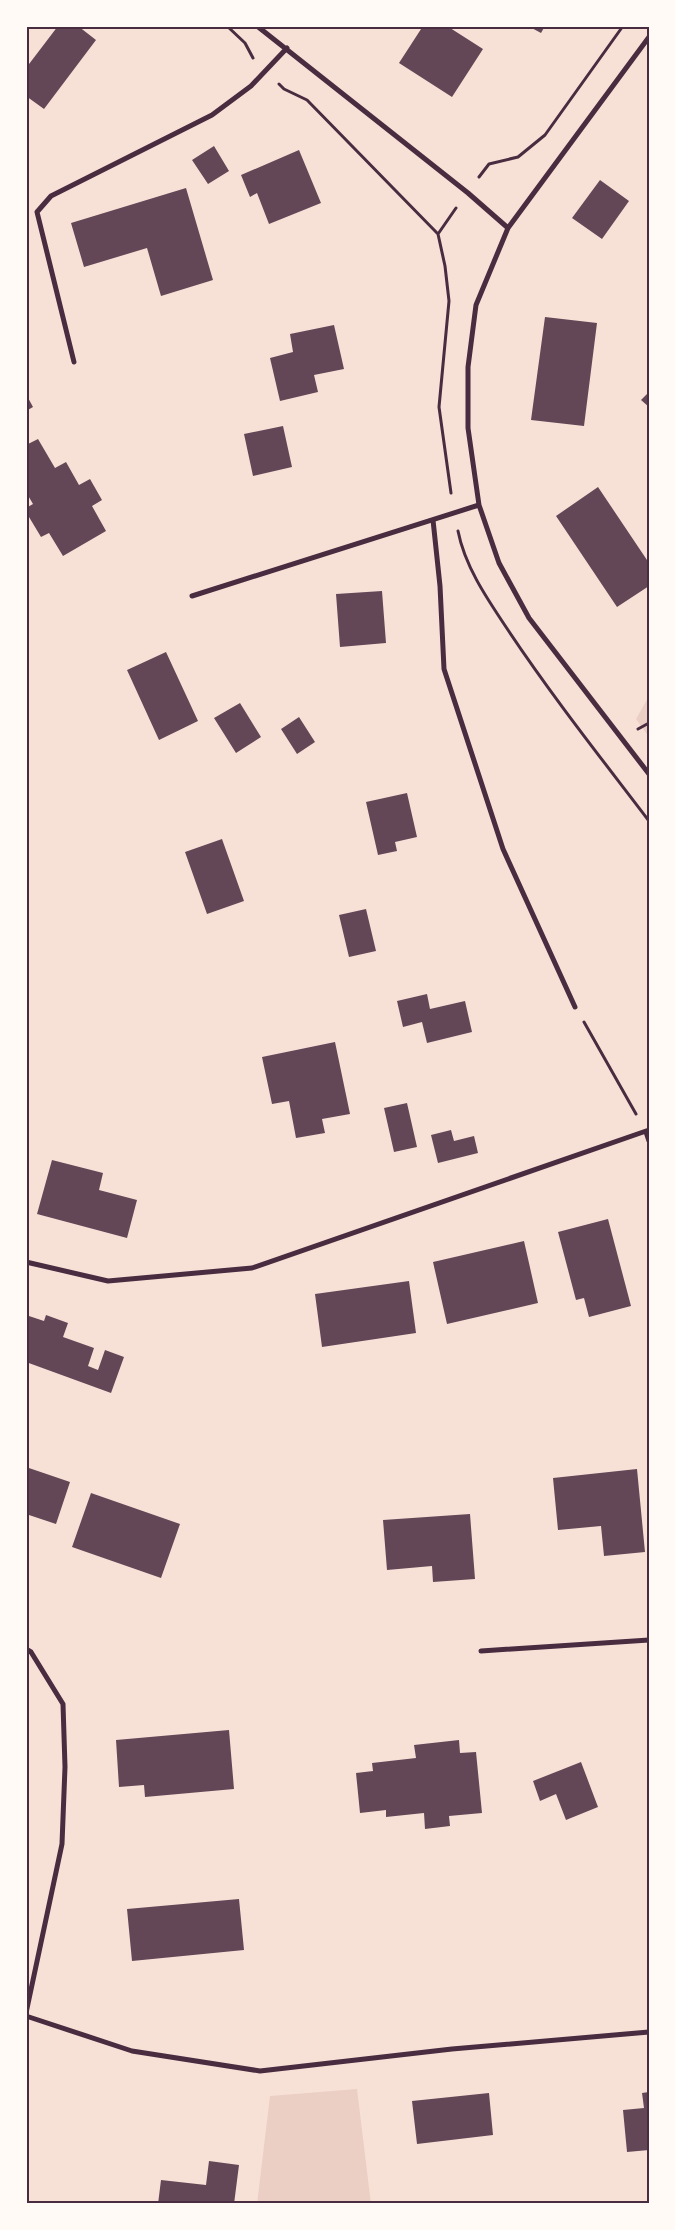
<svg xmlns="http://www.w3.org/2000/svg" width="675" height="2230" font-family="Quicksand,sans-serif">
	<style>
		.green { fill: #ebcfc5 }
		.building { fill: #644757 }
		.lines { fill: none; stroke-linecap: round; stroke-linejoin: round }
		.path { stroke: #4a2c40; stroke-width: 3 }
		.minor { stroke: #4a2c40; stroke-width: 5 }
		.neatline { fill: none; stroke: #4a2c40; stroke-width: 2 }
	</style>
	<rect width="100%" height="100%" fill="#f7e1d7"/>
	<!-- green -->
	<path class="green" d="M 649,696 L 649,737 L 636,719 Z
		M 357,2089 L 371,2204 L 257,2204 L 270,2096 Z"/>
	<!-- building -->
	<path class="building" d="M 58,26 L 78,26 L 96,40 L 44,109 L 26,96 L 26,68 Z
		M 423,26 L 447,26 L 483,49 L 452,97 L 399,63 Z
		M 528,26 L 545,26 L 541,33 Z
		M 214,146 L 229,171 L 208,184 L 192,160 Z
		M 299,150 L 321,203 L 269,224 L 257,193 L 250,197 L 241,175 Z
		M 600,180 L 629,201 L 602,239 L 572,218 Z
		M 186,188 L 213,280 L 161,296 L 147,248 L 84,267 L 71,223 Z
		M 545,317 L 597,323 L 584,426 L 531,420 Z
		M 334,325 L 344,369 L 314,375 L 318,392 L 280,401 L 270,358 L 293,352 L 290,334 Z
		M 649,392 L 649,407 L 641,400 Z
		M 26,394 L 33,407 L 26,411 Z
		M 283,426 L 292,467 L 253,476 L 244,434 Z
		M 38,439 L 55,468 L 66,462 L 79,485 L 90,479 L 102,500 L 92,506 L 106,531 L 63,556 L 49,533 L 41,537 L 26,512 L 26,508 L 33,504 L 26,492 L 26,445 Z
		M 598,487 L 649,563 L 649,586 L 617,607 L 556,516 Z
		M 382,591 L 386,643 L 340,647 L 336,594 Z
		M 166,652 L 198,721 L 159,740 L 127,670 Z
		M 240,703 L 261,737 L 236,753 L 214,718 Z
		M 299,717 L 315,742 L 297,754 L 281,729 Z
		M 407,793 L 417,837 L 395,842 L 397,851 L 378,855 L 366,802 Z
		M 222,839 L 244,901 L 207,914 L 185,852 Z
		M 366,909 L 376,951 L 349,957 L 339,915 Z
		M 427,994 L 430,1009 L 465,1001 L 472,1032 L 427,1043 L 422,1022 L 403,1027 L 397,1001 Z
		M 335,1042 L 350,1114 L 322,1119 L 325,1133 L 296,1138 L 289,1101 L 272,1104 L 262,1057 Z
		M 407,1103 L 417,1147 L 394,1152 L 384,1108 Z
		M 451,1130 L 454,1141 L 474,1136 L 478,1153 L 438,1163 L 431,1135 Z
		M 52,1160 L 103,1173 L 99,1190 L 137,1200 L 127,1238 L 37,1214 Z
		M 608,1219 L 631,1306 L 589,1317 L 584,1298 L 576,1300 L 558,1232 Z
		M 524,1241 L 538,1303 L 447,1324 L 433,1262 Z
		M 409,1281 L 416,1333 L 322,1347 L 315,1294 Z
		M 26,1315 L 44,1321 L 46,1315 L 68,1323 L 63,1337 L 94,1348 L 88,1366 L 98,1370 L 105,1350 L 124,1357 L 111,1393 L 26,1362 Z
		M 26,1467 L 70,1482 L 56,1524 L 26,1514 Z
		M 637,1469 L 645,1552 L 604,1556 L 601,1526 L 558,1530 L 553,1478 Z
		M 91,1493 L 180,1524 L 161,1578 L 72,1547 Z
		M 470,1514 L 475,1579 L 433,1582 L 432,1566 L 387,1570 L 383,1520 Z
		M 229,1730 L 234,1789 L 145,1797 L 144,1785 L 119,1787 L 116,1740 Z
		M 459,1740 L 460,1753 L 476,1752 L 482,1813 L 449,1816 L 450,1826 L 425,1829 L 424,1813 L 386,1817 L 386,1810 L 360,1813 L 356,1773 L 373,1771 L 372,1763 L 416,1758 L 414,1745 Z
		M 581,1762 L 598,1807 L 566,1820 L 556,1794 L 540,1801 L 533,1781 Z
		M 239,1899 L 244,1950 L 132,1961 L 127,1909 Z
		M 649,2092 L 649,2150 L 627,2152 L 623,2110 L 644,2108 L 642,2093 Z
		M 489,2093 L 493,2135 L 417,2144 L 412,2101 Z
		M 209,2161 L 239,2165 L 234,2204 L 158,2204 L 161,2180 L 206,2185 Z"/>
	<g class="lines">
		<!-- path -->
		<path class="path" d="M 227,26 L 245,43 L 253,58
			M 279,84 L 284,89 L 307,100 L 438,234 L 456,208
			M 479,177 L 489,164 L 518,157 L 545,135 L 623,26
			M 438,234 L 445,266 L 449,301 L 439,407 L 451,493
			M 458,531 C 465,567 488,600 508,630 C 552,696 601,758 649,821
			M 638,729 L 649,723
			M 584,1022 L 636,1114"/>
		<!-- minor -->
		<path class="minor" d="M 257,26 L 468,193 L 508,228
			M 649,37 L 508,228 L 476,305 L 468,367 L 468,428 L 479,505 L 499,563 L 529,618 L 649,774
			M 74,362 L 37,212 L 51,196 L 212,115 L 251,86 L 287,48
			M 433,520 L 440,586 L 444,669 L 503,849 L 575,1007
			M 192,596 L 479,505
			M 646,1132 L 649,1141
			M 26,1262 L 108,1281 L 252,1268 L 649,1130
			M 26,1649 L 31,1652 L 63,1704 L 65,1767 L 62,1844 L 26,2013
			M 481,1651 L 649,1640
			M 26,2016 L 132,2051 L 260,2071 L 452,2049 L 649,2032"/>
	</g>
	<!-- border -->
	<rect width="675" height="2230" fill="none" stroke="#fffaf5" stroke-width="55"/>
	<rect x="28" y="28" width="620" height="2174" class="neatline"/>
</svg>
